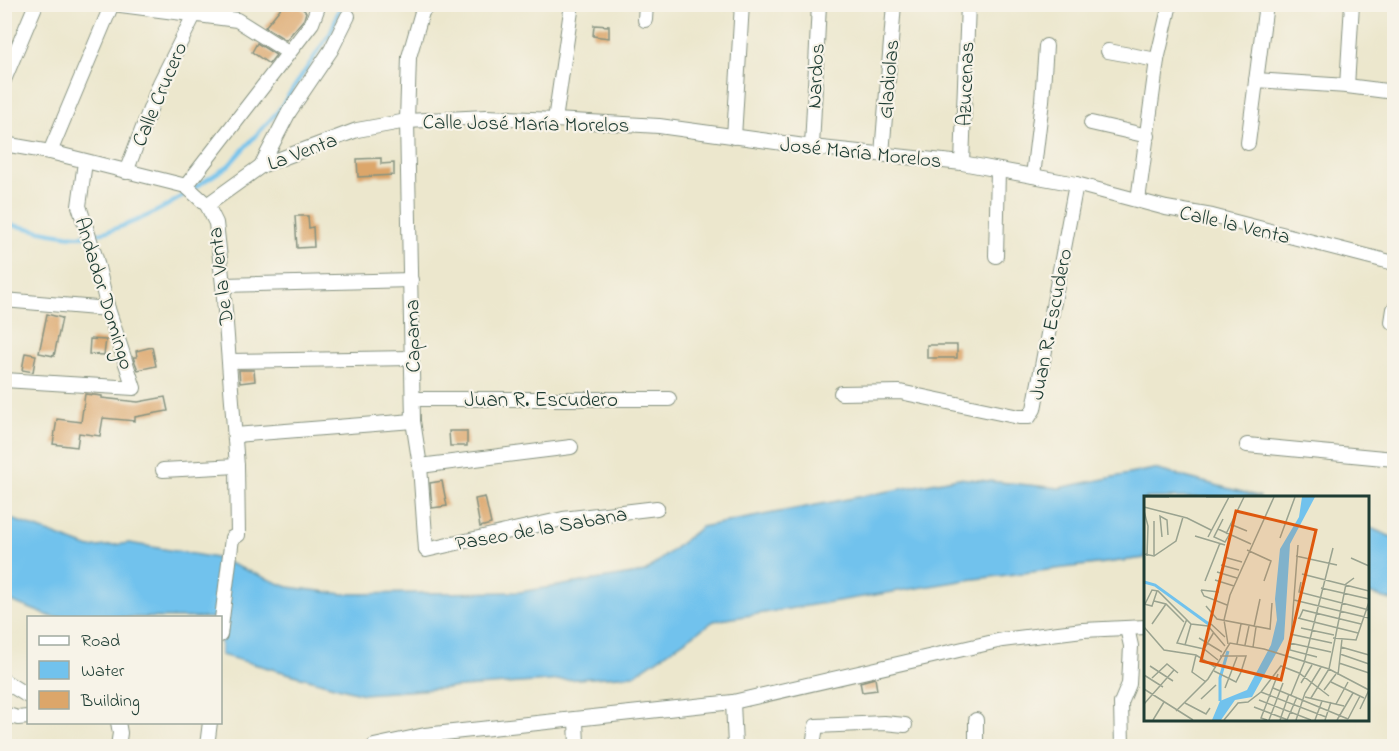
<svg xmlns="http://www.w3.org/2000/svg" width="1399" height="751" viewBox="0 0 1399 751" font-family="'Indie Flower',sans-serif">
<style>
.water{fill:#71c2ed;stroke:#488090;stroke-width:1.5}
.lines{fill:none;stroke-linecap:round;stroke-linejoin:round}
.stream{stroke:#71c2ed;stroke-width:4}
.building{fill:#dca66a}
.street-casing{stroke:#869280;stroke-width:16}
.street{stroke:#fff;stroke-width:14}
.labels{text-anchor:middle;stroke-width:4.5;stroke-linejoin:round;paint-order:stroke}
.street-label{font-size:21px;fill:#1f3d34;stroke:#f7f3e8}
.inset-river{fill:none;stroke:#71c2ed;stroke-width:3}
.inset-road{fill:none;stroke:#9aa390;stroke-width:1.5}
.view{fill:#de580e;fill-opacity:0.15;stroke:#de580e;stroke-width:3}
.inset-edge{fill:none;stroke:#1f3d34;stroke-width:3}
</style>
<rect width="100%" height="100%" fill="#f7f3e8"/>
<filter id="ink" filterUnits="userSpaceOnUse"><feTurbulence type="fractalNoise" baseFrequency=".0167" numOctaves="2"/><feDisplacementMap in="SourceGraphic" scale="12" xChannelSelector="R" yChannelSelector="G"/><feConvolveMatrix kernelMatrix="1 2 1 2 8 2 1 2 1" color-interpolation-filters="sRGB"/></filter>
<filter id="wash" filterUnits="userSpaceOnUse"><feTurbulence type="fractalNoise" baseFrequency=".008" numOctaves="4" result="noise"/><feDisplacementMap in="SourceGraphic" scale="24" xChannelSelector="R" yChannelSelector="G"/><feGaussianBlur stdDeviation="1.35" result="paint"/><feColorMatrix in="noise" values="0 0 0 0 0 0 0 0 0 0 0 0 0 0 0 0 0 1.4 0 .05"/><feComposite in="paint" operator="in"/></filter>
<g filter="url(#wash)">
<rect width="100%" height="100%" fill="#ece7cd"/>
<g class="water">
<polygon points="1154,469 1261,497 1146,498 1145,558 967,580 714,621 634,675 363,694 221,655 220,618 52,617 5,599 4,516 90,548 129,543 216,558 288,587 343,594 520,592 645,572 701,527 958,478 1059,488"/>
<polygon points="1368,527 1394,538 1394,601 1368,593"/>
</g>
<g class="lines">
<g class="stream">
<polyline points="194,188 228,166 278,111 331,32 341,4"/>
<path d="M4,224C28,227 53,235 77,236C109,236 163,211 188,192"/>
</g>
</g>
<g id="blocks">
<g class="building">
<polygon points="284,4 297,4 306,12 304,19 286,40 265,27"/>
<polygon points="594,25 609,26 609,38 593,36"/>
<polygon points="257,43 276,55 269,64 252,52"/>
<polygon points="381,158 381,164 394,163 394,175 358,177 357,159"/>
<polygon points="295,216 308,216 309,228 313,227 314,247 297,248"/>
<polygon points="47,314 62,318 54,356 39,353"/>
<polygon points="90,339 106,340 104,355 89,354"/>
<rect x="927" y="345" width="30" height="13"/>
<polygon points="152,347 156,366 138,370 133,357 137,357 136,351"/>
<polygon points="25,353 36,355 33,372 22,370"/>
<polygon points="239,370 254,370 255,381 240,383"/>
<polygon points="85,394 102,396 102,398 138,402 165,397 168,411 135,417 135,421 103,418 100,436 79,433 77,447 53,444 57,419 81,422"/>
<polygon points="449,431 467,431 467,446 450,446"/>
<polygon points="442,481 447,506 432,508 430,483"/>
<polygon points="485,497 491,524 480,527 475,499"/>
<polygon points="875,678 877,690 862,692 860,682"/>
</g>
</g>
</g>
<g filter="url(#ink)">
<use href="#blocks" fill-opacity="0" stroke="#869280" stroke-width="1.5"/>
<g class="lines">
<g class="street-casing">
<g id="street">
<polyline points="113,4 237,20 288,52"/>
<polyline points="429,4 422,12 409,57 407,121 413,421 420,466 426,550 563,519 657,508"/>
<polyline points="1392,4 1394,6"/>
<polyline points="645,20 646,4"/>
<polyline points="1108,51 1157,60"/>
<polyline points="4,80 36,4"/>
<polyline points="1256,80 1347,86 1394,92"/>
<polyline points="1347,86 1352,4"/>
<polyline points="555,120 572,4"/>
<polyline points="1091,123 1148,136"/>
<polyline points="734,137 742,4"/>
<polyline points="1248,143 1266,4"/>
<polyline points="4,144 50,152 186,186 207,205 216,223 223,285 237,466 238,535 232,538 220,635"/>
<polyline points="812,147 819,4"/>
<polyline points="50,152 112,4"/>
<polyline points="882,154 894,4"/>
<polyline points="962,163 968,4"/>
<polyline points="261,166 289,112 331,50 348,16"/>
<polyline points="126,172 160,83 194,15 196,4"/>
<polyline points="1033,176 1042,101 1046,46"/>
<polyline points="186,186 312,23 319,4"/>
<polyline points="1138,200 1157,60 1170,4"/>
<polyline points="207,205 261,166 357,130 407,121 486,117 555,120 659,126 812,147 962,163 1076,184 1166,208 1212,216 1394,263"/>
<polyline points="996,256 998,170"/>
<polyline points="223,285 411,280"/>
<polyline points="4,300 108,309"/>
<polyline points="1392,322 1394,309"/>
<polyline points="229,361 412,358"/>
<polyline points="4,380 134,388 108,309 96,259 79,206 85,162"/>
<polyline points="841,393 900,392 1019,417 1029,417 1034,409 1076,184"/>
<polyline points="413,399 669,399"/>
<polyline points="235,435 413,421"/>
<polyline points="1247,445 1394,459"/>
<polyline points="420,466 571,447"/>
<polyline points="163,470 237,466"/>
<polyline points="4,681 28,696"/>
<polyline points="733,702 735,746"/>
<polyline points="4,714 18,718 28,717"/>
<polyline points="576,720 577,746"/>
<polyline points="118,746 120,733 118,722"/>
<polyline points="207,746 210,722"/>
<polyline points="374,746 425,735 733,702 1002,640 1083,630 1146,627"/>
<polyline points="813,746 816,726 884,723 905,725"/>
<polyline points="976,746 976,720"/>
<polyline points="1122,746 1121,703 1129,684 1131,646 1127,628"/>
</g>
</g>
<use href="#street" class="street"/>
</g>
</g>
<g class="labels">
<g class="street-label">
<text transform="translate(815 76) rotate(-87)" y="7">Nardos</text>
<text transform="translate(888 79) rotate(-85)" y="7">Gladiolas</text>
<text transform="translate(965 84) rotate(-88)" y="7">Azucenas</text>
<text transform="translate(159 94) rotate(-67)" y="7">Calle Crucero</text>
<text transform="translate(526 123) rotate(1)" y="7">Calle José María Morelos</text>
<text transform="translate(302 151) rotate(-21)" y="7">La Venta</text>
<text transform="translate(861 152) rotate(6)" y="7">José María Morelos</text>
<text transform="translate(1235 224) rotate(13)" y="7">Calle la Venta</text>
<text transform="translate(220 276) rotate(-97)" y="7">De la Venta</text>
<text transform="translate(105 293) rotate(73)" y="7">Andador Domingo</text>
<text transform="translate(1050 324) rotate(-79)" y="7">Juan R. Escudero</text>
<text transform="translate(412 336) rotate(-91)" y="7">Capama</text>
<text x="541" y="406">Juan R. Escudero</text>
<text transform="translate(541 528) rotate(-10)" y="7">Paseo de la Sabana</text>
</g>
</g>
<g transform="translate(1144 496)">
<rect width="225" height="225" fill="#ece7cd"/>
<path d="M158,1H171L146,48L140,143L108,201L91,204L77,224H68L76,205L103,194L127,149L133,124L131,103L136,53L155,21Z" fill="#71c2ed"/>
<path class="inset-river" d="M0,86L11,89L66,129M76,205V182L84,155"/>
<path class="inset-road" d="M0,1H25M62,1H90M0,11L43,22L67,34M0,15L4,30L3,60M79,23L70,41L81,46L85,39M86,28L103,35M74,33L107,48M82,38L100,1M51,40L81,49M18,41L16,20L23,24L24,39M64,41L85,1M136,42L151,1M154,49L146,154L173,161M103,54L127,65L120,85M0,58L10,60L32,45L39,21M10,59V25M152,60L193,69M80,61L98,66M207,62L225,70M77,69L95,74M73,76L93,82M158,78L225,95M71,84L90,90M61,85L76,47M157,86L155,96L225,114M177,92L225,103M57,94L60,100L83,109M57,94L75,96M150,104L225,122M10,105L22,108L40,126M0,108L8,110L13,95M1,108L8,94L14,95L47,128L64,130L81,150M62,110L73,123L126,133L128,107M154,122L214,137M43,123L33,147L60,153L74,164M155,123L159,114L217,128M8,128L22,108M67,128L81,141M0,131L20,154L52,159L71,171M110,131L116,103M157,132L190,139M146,138L188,147M55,142L78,156M189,142L212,144L225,106M146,147L187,156M84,148L80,124L86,99L130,1M93,148L97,128M41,149L47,128M101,149L105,130M109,151L112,131M197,151L225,159M60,153L70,136M196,158L225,168M52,159L48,176L62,186M195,167L225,177M6,170L29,185M70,175L92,186L97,176L102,160H76M0,179L19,191M194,179L198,143M8,182L23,168L34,177M187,186L220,202M157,187L168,169M81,192L93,161M129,192L204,223M0,193L49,224M180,194L192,178M117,196L182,221M147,199L160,167L189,52M161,201L200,210M167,202L185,173L202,88L210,82M57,203L72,189M115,204L167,224M41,207L62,218L66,212M0,208L30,174M192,208L204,186M110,211L144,224M216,213L225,194M32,215L64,183L86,147L120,153L185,173L225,194M204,223L216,200M9,224L20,206M80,224L94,207L104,206L117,196L137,170L155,177L185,200M123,224L117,222L134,178M125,224L139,187M136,224L145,198M143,224L153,201M152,224L161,197L177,171M171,224L178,205M181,224L187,206M193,224L209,197"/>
<path class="view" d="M92,15L172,34L137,184L57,165Z"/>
<rect width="225" height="225" class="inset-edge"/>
</g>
<rect width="1399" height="751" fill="none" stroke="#f7f3e8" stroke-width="24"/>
<rect x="27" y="616" width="195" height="108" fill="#f7f3e8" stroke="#a1aaa0" stroke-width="1.5"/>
<rect x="39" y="636" width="30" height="9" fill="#ffffff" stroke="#a1aaa0" stroke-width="1.5"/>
<text x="81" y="646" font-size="18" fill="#1f3d34">Road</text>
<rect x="39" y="661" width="30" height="18" fill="#71c2ed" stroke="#a1aaa0" stroke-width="1.5"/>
<text x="81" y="676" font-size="18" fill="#1f3d34">Water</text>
<rect x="39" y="691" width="30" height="18" fill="#dca66a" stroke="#a1aaa0" stroke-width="1.5"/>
<text x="81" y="706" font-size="18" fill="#1f3d34">Building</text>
</svg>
